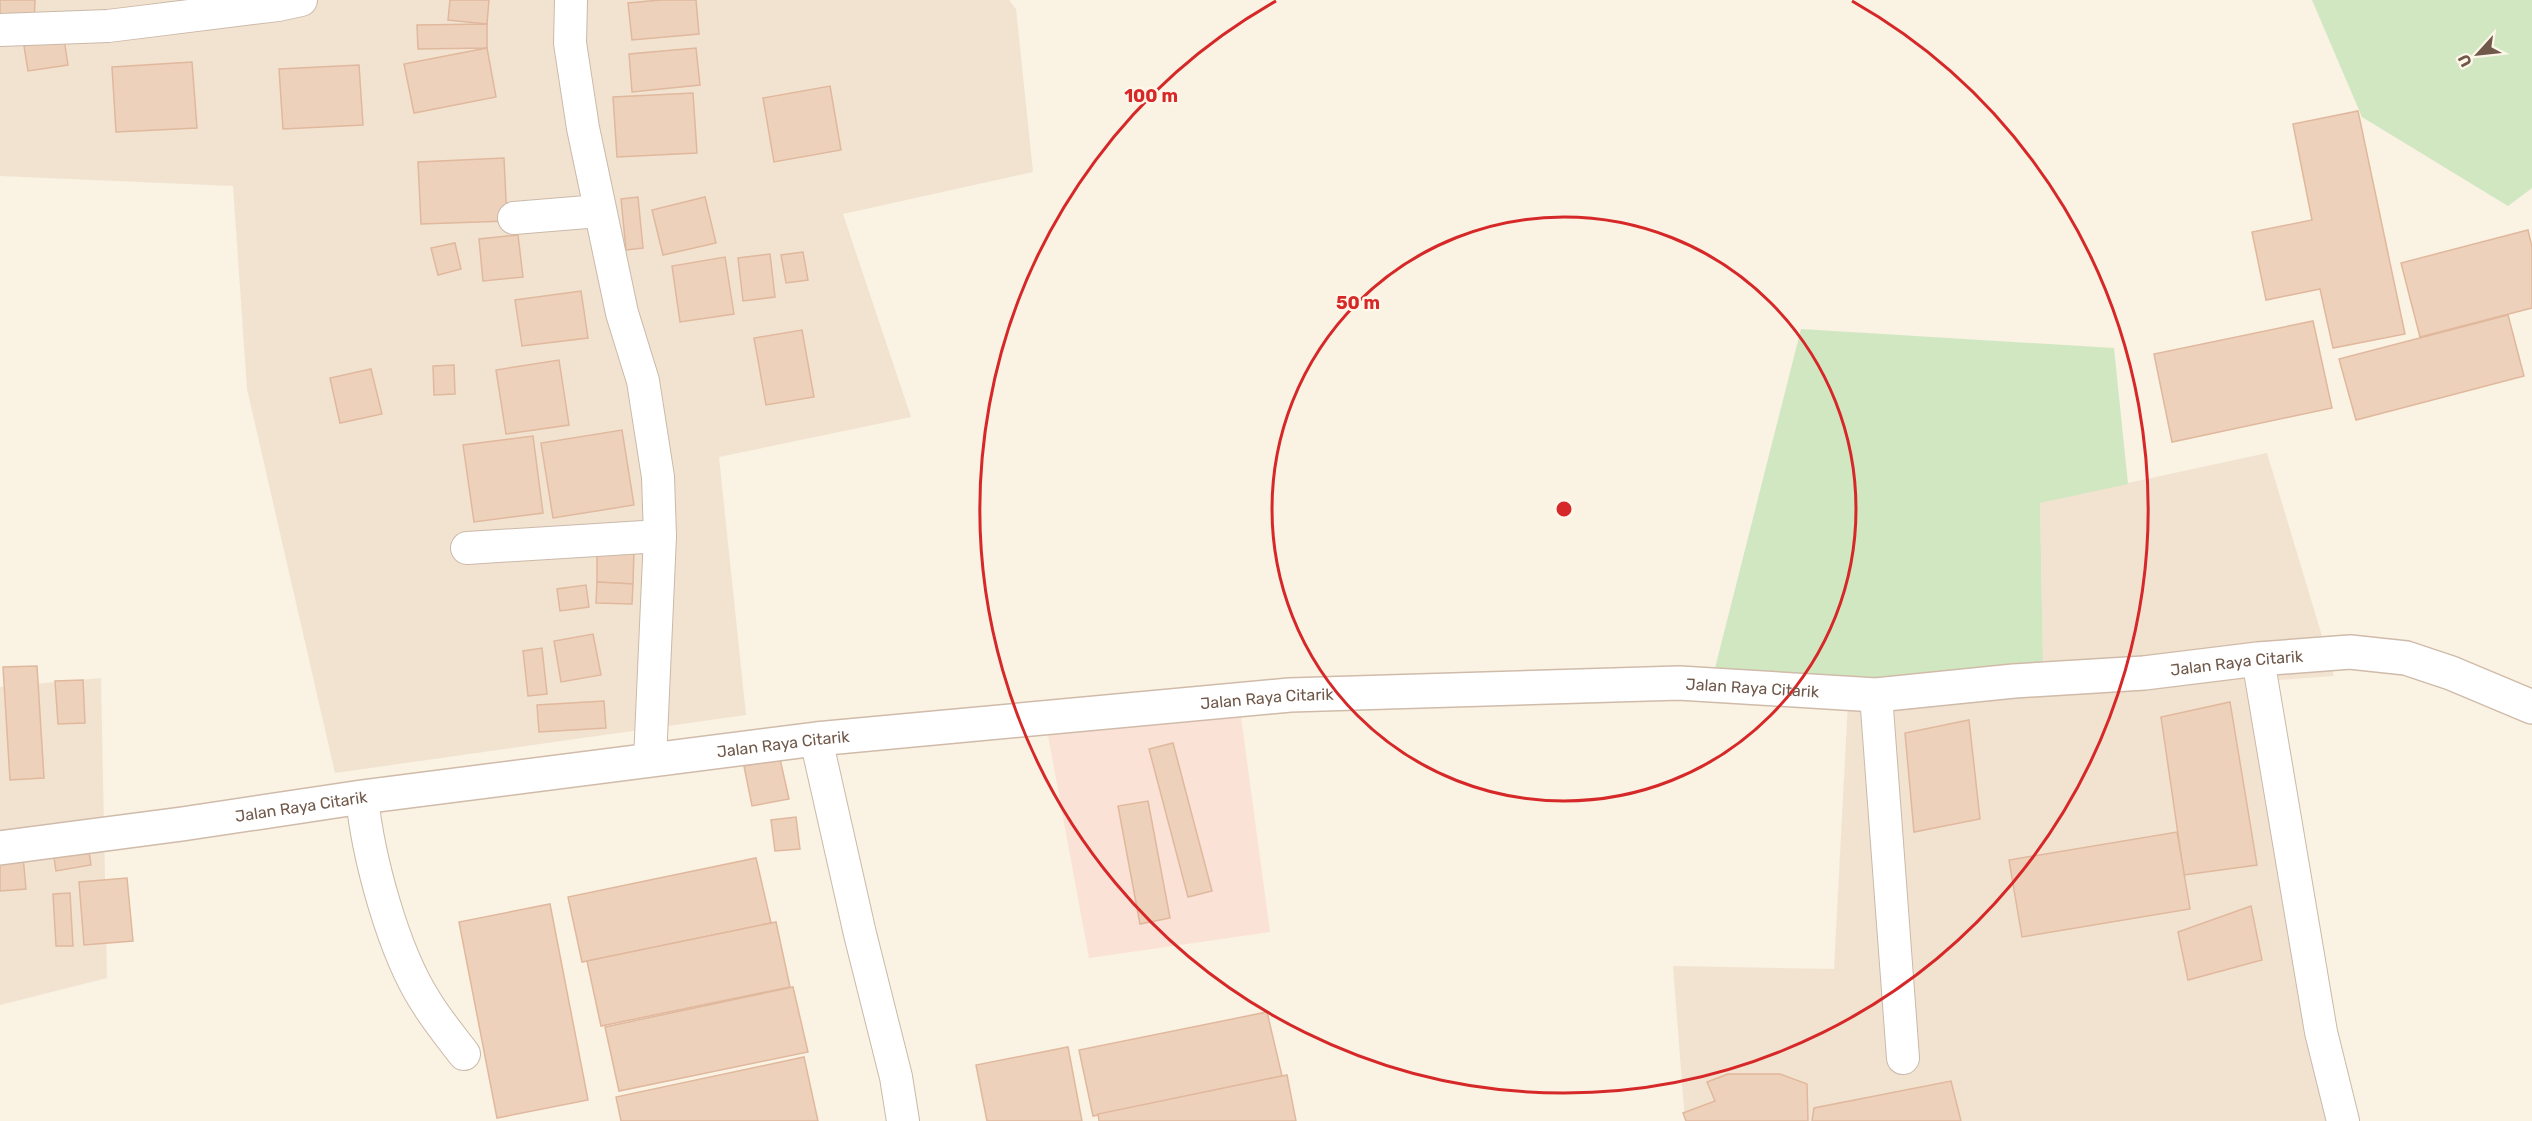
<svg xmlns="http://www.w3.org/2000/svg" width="2532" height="1121" viewBox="0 0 2532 1121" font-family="Rubik,sans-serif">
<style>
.residential{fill:#f2e3d1}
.commercial{fill:#fae2d6}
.green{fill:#d0e7c2}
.building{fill:#eed1bb;stroke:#e0b89d;stroke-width:1.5}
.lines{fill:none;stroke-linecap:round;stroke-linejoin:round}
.street-casing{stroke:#cab9a9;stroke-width:34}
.secondary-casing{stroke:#d0bbaa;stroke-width:36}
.street{stroke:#fff;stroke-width:32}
.secondary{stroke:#fff;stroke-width:33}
.ring{fill:none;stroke:#d62828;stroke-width:3}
.labels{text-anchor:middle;stroke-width:5;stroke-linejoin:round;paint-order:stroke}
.street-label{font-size:16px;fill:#70594a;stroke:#fef6e8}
.centre{fill:#d62828;stroke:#fef6e8;stroke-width:3}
.ring-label{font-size:18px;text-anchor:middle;font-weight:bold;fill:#d62828;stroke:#fef6e8;stroke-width:5;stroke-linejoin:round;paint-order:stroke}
</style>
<rect width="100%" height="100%" fill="#faf2e2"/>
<g class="residential">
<polygon points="0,0 1009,0 1016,9 1033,172 843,214 911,417 719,457 746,715 335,773 247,389 233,186 0,176"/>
<polygon points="2267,453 2334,676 2263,681 2352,1121 1685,1121 1673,966 1834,969 1848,702 2043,660 2040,502"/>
<polygon points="101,678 107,978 0,1005 0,687"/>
</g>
<polygon class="commercial" points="1241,717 1270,932 1089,958 1047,730"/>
<g class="green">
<polygon points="2312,0 2532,0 2532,188 2508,206 2362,117"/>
<polygon points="1801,329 2114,348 2128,484 2040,503 2043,661 1848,702 1715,668"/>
</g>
<g class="building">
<polygon points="0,0 35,0 34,25 0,24"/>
<polygon points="450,0 489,0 487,24 448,20"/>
<polygon points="660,0 696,0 699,34 632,40 628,3"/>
<polygon points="487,24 487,48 418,49 417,25"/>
<polygon points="64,39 68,65 28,71 24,46"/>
<polygon points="487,48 496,97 414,113 404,64"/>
<polygon points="696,48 700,85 632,92 629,54"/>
<polygon points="192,62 197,128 116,132 112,67"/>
<polygon points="359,65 363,125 283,129 279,69"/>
<polygon points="830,86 841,150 774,162 763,98"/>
<polygon points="693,93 697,153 617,157 613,97"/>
<polygon points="2358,111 2405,334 2333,348 2320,289 2266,300 2252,232 2312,220 2293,124"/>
<polygon points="504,158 507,221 421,224 418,162"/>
<polygon points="638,197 643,248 626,250 621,199"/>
<polygon points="705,197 716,243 663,255 652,210"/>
<polygon points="2528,230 2532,247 2532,308 2420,337 2401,263"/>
<polygon points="518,235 523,277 483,281 479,239"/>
<polygon points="455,243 461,269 438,275 431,248"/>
<polygon points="803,252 808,280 786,283 781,255"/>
<polygon points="770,254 775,297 743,301 738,258"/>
<polygon points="725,257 734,314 680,322 672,266"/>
<polygon points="581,291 588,338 522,346 515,300"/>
<polygon points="2508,315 2524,376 2356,420 2339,359"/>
<polygon points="2313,321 2332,408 2172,442 2154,354"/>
<polygon points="802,330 814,397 766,405 754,338"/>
<polygon points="559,360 569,425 506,434 496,370"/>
<polygon points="454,365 455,394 434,395 433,366"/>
<polygon points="371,369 382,414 340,423 330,378"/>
<polygon points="622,430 634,505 553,518 541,443"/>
<polygon points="533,436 543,513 474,522 463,445"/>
<polygon points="597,549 634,550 633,584 597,582"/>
<polygon points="597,582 633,584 632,604 596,603"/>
<polygon points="586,585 589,607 560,611 557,589"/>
<polygon points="593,634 601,675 561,682 554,641"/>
<polygon points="542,648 547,694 528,696 523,651"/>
<polygon points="37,666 44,778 10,780 3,667"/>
<polygon points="83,680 85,723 58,724 55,681"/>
<polygon points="604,701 606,728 539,732 537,705"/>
<polygon points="2230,702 2257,865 2184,875 2161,717"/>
<polygon points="1969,720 1980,819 1914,832 1905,733"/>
<polygon points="1173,743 1212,891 1188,897 1149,749"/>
<polygon points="780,759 789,799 752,806 744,766"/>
<polygon points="1148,801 1170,918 1140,924 1118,806"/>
<polygon points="796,817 800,849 775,851 771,820"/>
<polygon points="2177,832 2190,909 2022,937 2009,860"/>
<polygon points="87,838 91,865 56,871 52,844"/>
<polygon points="23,856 26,889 0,891 0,858"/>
<polygon points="756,858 771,923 582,962 568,897"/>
<polygon points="127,878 133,941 84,945 79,882"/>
<polygon points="70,893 73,946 56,946 53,894"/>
<polygon points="550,904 588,1100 497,1118 459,922"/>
<polygon points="2251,906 2262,960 2188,980 2178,932"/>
<polygon points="776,922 790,987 601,1026 587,961"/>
<polygon points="793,987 808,1052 619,1091 605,1027"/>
<polygon points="1267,1012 1282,1076 1093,1116 1079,1050"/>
<polygon points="1068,1047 1082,1121 987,1121 976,1065"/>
<polygon points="804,1057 818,1121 621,1121 616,1097"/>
<polygon points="1728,1074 1780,1074 1807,1084 1808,1121 1686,1121 1683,1113 1715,1101 1707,1082"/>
<polygon points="1287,1075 1296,1121 1099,1121 1098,1114"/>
<polygon points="1951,1081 1961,1121 1812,1121 1814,1108"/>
</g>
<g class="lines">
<g class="street-casing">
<g id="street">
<polyline points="571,0 570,43 583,128 622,313 643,381 658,477 660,536 650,760"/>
<polyline points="0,30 108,26 278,5 301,0"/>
<polyline points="514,218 599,211"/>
<polyline points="467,548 660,536"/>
<polyline points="2258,659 2321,1032 2343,1121"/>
<polyline points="1876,695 1903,1058"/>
<polyline points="816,739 860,934 896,1077 903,1121"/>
<path d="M362,797C368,857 393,951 426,1002C437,1020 451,1037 464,1054"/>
</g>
</g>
<g class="secondary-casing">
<g id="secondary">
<path id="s1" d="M0,848L182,824L362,797L816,739L1290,695L1679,683L1876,695L2014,681L2144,673L2258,659L2350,652L2406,658L2451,673L2532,707"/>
</g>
</g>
<use href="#street" class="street"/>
<use href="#secondary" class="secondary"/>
</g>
<g class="ring">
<circle cx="1564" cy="509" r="292"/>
<path d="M1852 1A584 584 0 1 1 1276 1"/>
</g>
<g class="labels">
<g class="street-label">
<text dy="6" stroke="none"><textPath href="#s1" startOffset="2248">Jalan Raya Citarik</textPath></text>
<text dy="6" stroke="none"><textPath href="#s1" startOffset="1762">Jalan Raya Citarik</textPath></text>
<text dy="6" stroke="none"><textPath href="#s1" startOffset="1276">Jalan Raya Citarik</textPath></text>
<text dy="6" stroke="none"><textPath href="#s1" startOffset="790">Jalan Raya Citarik</textPath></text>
<text dy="6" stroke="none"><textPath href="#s1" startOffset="304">Jalan Raya Citarik</textPath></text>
</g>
</g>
<circle cx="1564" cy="509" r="9" class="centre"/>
<g class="ring-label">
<text x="1151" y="102">100 m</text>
<text x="1358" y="309">50 m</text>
</g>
<g transform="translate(2478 54) rotate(243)" stroke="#fef6e8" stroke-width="4.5" paint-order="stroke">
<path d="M0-4.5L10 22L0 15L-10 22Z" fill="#70594a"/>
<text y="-9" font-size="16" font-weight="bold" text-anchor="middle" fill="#70594a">U</text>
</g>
</svg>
